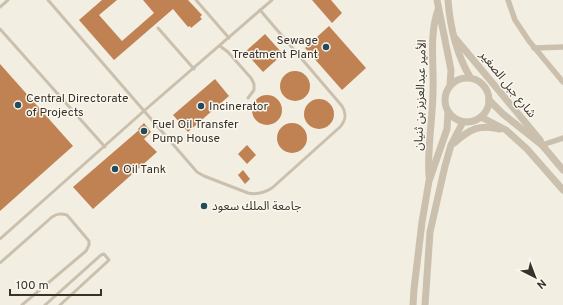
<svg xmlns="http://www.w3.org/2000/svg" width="563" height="305" viewBox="0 0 563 305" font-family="Overpass,'Noto Sans Arabic',sans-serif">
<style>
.building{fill:#c08252}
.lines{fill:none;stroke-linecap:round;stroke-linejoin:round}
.service{stroke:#cac0ad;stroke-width:3}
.minor{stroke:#cac0ad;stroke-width:5.5}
.tertiary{stroke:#cac0ad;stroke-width:7}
.poi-dot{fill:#234b59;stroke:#faf7ee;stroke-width:1.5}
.labels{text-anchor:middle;stroke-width:3;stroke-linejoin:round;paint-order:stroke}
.poi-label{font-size:12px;fill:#39322b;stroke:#faf7ee;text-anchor:start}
.street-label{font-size:12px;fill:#39322b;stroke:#faf7ee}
</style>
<rect width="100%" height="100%" fill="#f2eee1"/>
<g class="building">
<polygon points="102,0 117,0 99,15 122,41 154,13 143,0 188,0 202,15 200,17 202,19 191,28 190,26 188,27 173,9 114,60 79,20"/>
<polygon points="312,0 331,0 342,13 332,23"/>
<polygon points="329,26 366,68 342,90 305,48"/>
<polygon points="265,34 283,54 263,72 245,52"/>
<polygon points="0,64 73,146 0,211"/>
<circle cx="295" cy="86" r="15"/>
<polygon points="215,79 229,96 188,132 173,115"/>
<circle cx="267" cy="110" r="15"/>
<circle cx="319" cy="114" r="15"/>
<polygon points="144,123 151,132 144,139 157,152 93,209 73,187 139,130 138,129"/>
<circle cx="292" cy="138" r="15"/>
<polygon points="247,145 256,155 247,164 238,154"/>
<polygon points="243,170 250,179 245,184 238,175"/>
</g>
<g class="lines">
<g class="service">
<path d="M48,0L197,172L204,176L248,193C257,195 264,193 272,188L340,127C346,120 347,114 342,106L260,10"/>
<polyline points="196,0 229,38"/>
<polyline points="0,7 8,0"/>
<polyline points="158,28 194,69"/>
<polyline points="0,29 105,147"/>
<polyline points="220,46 228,52 251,78 254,84 254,90 248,98"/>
<polyline points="0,239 145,110 272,0"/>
<path d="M0,263L52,217C57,214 60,213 67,215L89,241V245L86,251L22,305"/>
<polyline points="45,305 101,255 104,254 109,260 107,262 60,305"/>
</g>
<g class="minor">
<polyline points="508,0 515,20 529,41 563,82"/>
<polyline points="534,48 563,47"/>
<polyline points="542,145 563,138"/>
</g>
<g class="tertiary">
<polyline points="437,0 451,70 450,85"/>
<path d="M448,0C450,26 457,55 470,77"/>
<polyline points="455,38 540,140 542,145"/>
<circle cx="467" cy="100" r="22"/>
<polyline points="489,100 503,114 542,145 563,170"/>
<polyline points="481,117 506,130 527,149 563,190"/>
<path d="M454,143C470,129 479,124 500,129"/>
<path d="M429,176C427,147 433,118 433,90C434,63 429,35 438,10"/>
<polyline points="413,305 414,289 422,222 429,181 447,129 448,112"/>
<polyline points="425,305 430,232 445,166 451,145 463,122"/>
</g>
</g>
<g class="poi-dot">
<circle cx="326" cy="47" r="4"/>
<circle cx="18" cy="105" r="4"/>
<circle cx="201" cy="106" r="4"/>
<circle cx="144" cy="131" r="4"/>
<circle cx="115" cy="169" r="4"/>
<circle cx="204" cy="206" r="4"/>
</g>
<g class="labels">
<g class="poi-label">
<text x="318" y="44" text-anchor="end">Sewage<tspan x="318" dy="14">Treatment Plant</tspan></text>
<text x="26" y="102">Central Directorate<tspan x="26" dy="14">of Projects</tspan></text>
<text x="209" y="110">Incinerator</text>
<text x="152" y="128">Fuel Oil Transfer<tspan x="152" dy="14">Pump House</tspan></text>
<text x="123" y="173">Oil Tank</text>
<text x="212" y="210">جامعة الملك سعود</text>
</g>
<g class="street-label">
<text transform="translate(508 84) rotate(51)" y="4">شارع جبل الصغير</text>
<text transform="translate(420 95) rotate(-88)" y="4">الأمير عبدالعزيز بن ثنيان</text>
</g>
</g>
<g transform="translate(535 277) rotate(138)" stroke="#faf7ee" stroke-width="3" paint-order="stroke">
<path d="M0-3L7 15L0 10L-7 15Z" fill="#39322b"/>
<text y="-6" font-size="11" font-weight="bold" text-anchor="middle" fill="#39322b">N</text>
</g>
<path d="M10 289v6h91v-6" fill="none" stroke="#39322b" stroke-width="2"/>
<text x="16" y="289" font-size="12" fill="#39322b" stroke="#faf7ee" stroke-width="3" paint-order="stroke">100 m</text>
</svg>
